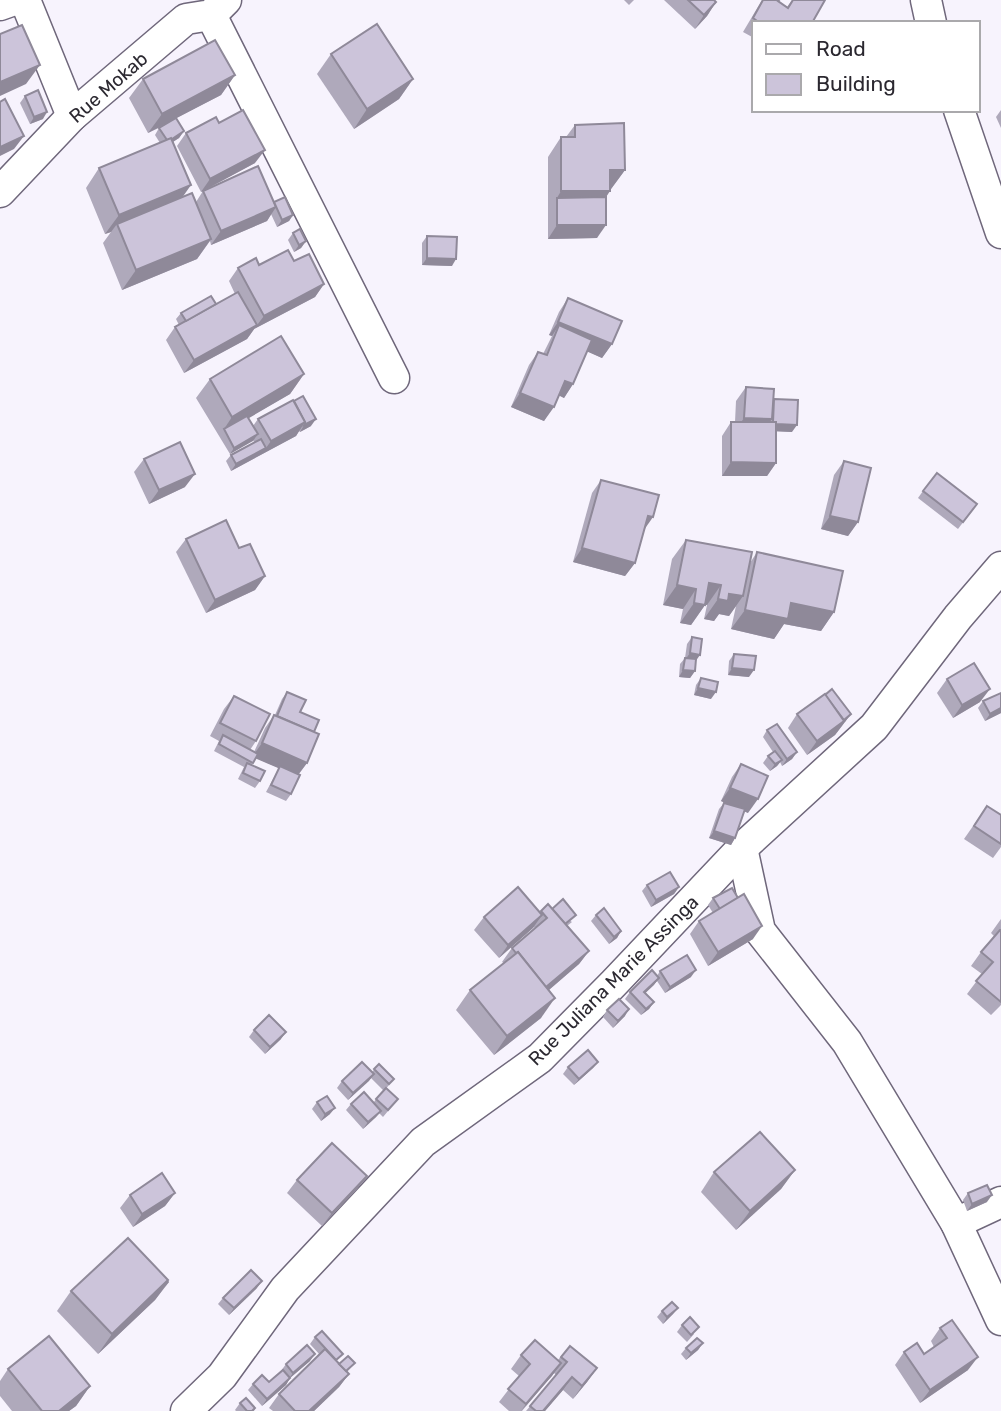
<svg xmlns="http://www.w3.org/2000/svg" width="1001" height="1411" viewBox="0 0 1001 1411" font-family="Rubik,sans-serif">
<style>
.lines{fill:none;stroke-linecap:round;stroke-linejoin:round}
.minor-casing{stroke:#6f677b;stroke-width:33}
.minor{stroke:#fff;stroke-width:30}
.wall{fill:#afa9bb}
.shaded-wall{fill:#8f8999}
.building{fill:#ccc4da;stroke:#8f8999;stroke-width:2}
.labels{text-anchor:middle;stroke-width:5;stroke-linejoin:round;paint-order:stroke}
.street-label{font-size:19px;fill:#2b2830;stroke:#fff}
</style>
<rect width="100%" height="100%" fill="#f7f3fd"/>
<g class="lines">
<g class="minor-casing">
<g id="minor">
<polyline points="25,0 72,116"/>
<polyline points="926,0 931,23"/>
<polyline points="0,5 14,0"/>
<polyline points="211,15 394,378"/>
<polyline points="959,110 1001,233"/>
<polyline points="0,192 72,116 186,19 211,15 226,0"/>
<polyline points="742,848 760,931 847,1042 956,1223 1001,1320"/>
<polyline points="956,1223 1001,1202"/>
<polyline points="186,1411 222,1376 285,1289 423,1142 540,1058 614,983 742,848 874,727 958,617 1001,567"/>
</g>
</g>
<use href="#minor" class="minor"/>
</g>
<g class="wall">
<polygon points="624,0 634,0 629,5"/>
<polygon points="664,0 714,0 716,2 707,16 695,29"/>
<polygon points="762,0 779,0 778,1 787,7 792,0 825,0 812,23 754,23 754,38 743,32"/>
<polygon points="331,54 413,79 399,99 354,129 317,74"/>
<polygon points="235,75 221,95 176,118 184,131 179,138 173,142 183,196 196,202 203,191 201,192 177,146 186,133 219,123 255,163 203,191 274,202 293,215 289,221 277,227 271,214 267,221 211,245 210,241 197,259 122,290 103,243 111,232 105,234 86,188 99,168 160,143 155,135 159,128 167,124 148,133 129,98 143,79"/>
<polygon points="25,96 43,119 30,124 20,103"/>
<polygon points="1001,110 1001,128 996,117"/>
<polygon points="575,125 625,170 611,189 610,189 606,197 597,238 548,239 548,157 561,137 566,137"/>
<polygon points="293,233 306,241 301,248 294,252 288,240"/>
<polygon points="427,236 452,266 422,265 422,243"/>
<polygon points="294,261 324,284 315,297 254,329 247,339 184,373 166,340 175,327 179,325 176,319 181,313 216,304 235,294 229,281 238,268"/>
<polygon points="568,298 612,344 602,358 587,351 573,384 564,398 559,395 544,421 511,407 529,365 538,352 543,354 552,336 549,335 559,312"/>
<polygon points="304,374 290,394 248,418 253,426 258,419 311,426 300,432 299,431 296,436 231,471 226,461 231,455 254,442 253,440 230,454 196,398 210,379"/>
<polygon points="746,387 774,400 792,432 776,431 776,463 767,476 722,476 722,436 731,422 735,422 736,401"/>
<polygon points="144,459 185,487 149,504 134,472"/>
<polygon points="844,461 858,522 848,536 821,529 834,475"/>
<polygon points="601,480 644,530 635,563 625,576 573,562 592,493"/>
<polygon points="923,491 977,504 958,529 918,498"/>
<polygon points="186,539 239,548 265,576 255,590 206,613 176,552"/>
<polygon points="686,540 750,563 757,552 834,612 821,631 784,624 774,639 731,629 736,606 729,616 719,614 714,621 704,619 707,605 705,605 691,625 680,623 683,609 663,605 672,559"/>
<polygon points="692,637 696,660 695,671 690,678 679,677 680,664 685,658 687,644"/>
<polygon points="734,654 749,677 728,675 729,661"/>
<polygon points="701,678 711,699 694,695 696,685"/>
<polygon points="947,679 980,702 953,718 937,693"/>
<polygon points="287,692 314,732 307,763 299,774 291,794 286,801 266,792 279,768 256,758 252,765 260,781 255,788 238,779 244,767 214,751 219,741 210,736 224,709 234,696 256,741 250,750 254,752 265,728 274,715 275,715 282,699"/>
<polygon points="1001,693 1001,713 985,721 978,708 983,701"/>
<polygon points="797,714 851,714 835,735 807,755 788,728"/>
<polygon points="767,730 797,752 792,759 782,766 780,762 777,766 770,771 763,763 768,756 773,752 763,737"/>
<polygon points="741,764 748,813 744,811 735,838 731,845 709,838 719,809 724,803 727,804 721,801 732,777"/>
<polygon points="987,806 1001,815 1001,847 993,858 964,839"/>
<polygon points="647,885 679,887 674,894 651,907 642,891"/>
<polygon points="713,898 738,898 753,939 708,966 690,934 699,921 713,913 708,905"/>
<polygon points="552,909 572,922 567,926 589,951 579,964 549,990 541,1018 494,1055 456,1010 470,990 504,963 502,962 512,948 535,928 534,927 499,958 474,930 484,917 540,912 541,911"/>
<polygon points="596,915 621,931 617,938 609,944 591,921"/>
<polygon points="1001,919 1001,1005 991,1015 967,994 982,974 971,966 981,952 994,936 991,933"/>
<polygon points="660,971 691,977 665,993 657,981 645,993 654,1002 649,1009 641,1015 625,999 630,992 657,976"/>
<polygon points="607,1010 625,1016 613,1028 603,1017"/>
<polygon points="254,1030 281,1039 265,1054 249,1037"/>
<polygon points="598,1062 593,1068 574,1085 563,1074 568,1067"/>
<polygon points="379,1064 389,1085 384,1091 371,1078 348,1100 337,1088 342,1081 372,1072"/>
<polygon points="376,1099 398,1099 383,1117 379,1113 376,1117 363,1129 346,1110 351,1104 374,1102"/>
<polygon points="317,1102 330,1114 321,1121 312,1109"/>
<polygon points="795,1170 781,1189 736,1230 701,1192 714,1172"/>
<polygon points="367,1176 357,1189 322,1226 287,1193 297,1180"/>
<polygon points="175,1193 165,1206 133,1227 120,1208 130,1195"/>
<polygon points="968,1193 987,1202 967,1211 963,1200"/>
<polygon points="169,1282 155,1300 98,1354 57,1311 71,1291"/>
<polygon points="257,1288 229,1315 218,1304 223,1298"/>
<polygon points="678,1308 673,1314 663,1324 657,1317 662,1311"/>
<polygon points="682,1325 694,1334 687,1342 677,1332"/>
<polygon points="940,1328 968,1370 920,1403 895,1365 904,1352 924,1354 934,1347 931,1341"/>
<polygon points="315,1337 339,1364 355,1363 347,1372 349,1374 339,1387 314,1411 273,1411 269,1408 279,1394 320,1355 310,1344"/>
<polygon points="703,1343 698,1350 686,1360 681,1354 686,1348"/>
<polygon points="570,1346 597,1368 587,1382 573,1399 563,1390 545,1411 526,1411 556,1375 554,1373 522,1411 509,1411 499,1402 519,1376 511,1369 521,1355 558,1360"/>
<polygon points="310,1361 290,1378 286,1385 262,1406 248,1390 253,1384 269,1382 281,1371 286,1364"/>
<polygon points="8,1369 90,1386 76,1406 69,1411 12,1411 0,1396 0,1381"/>
<polygon points="240,1403 255,1408 254,1411 236,1411 235,1410"/>
</g>
<g class="shaded-wall">
<polygon points="716,2 707,16 695,29 704,15"/>
<polygon points="40,65 26,84 0,96 0,82"/>
<polygon points="235,75 221,95 148,133 162,114"/>
<polygon points="413,79 399,99 354,129 367,109"/>
<polygon points="47,112 43,119 30,124 34,117"/>
<polygon points="184,131 179,138 163,148 168,141"/>
<polygon points="24,136 14,149 0,156 0,147"/>
<polygon points="265,150 255,163 201,192 210,179"/>
<polygon points="610,170 625,170 611,189 597,190"/>
<polygon points="191,185 177,205 117,224 111,232 105,234 119,215"/>
<polygon points="561,191 610,191 597,211 557,198"/>
<polygon points="276,207 267,221 211,245 221,231"/>
<polygon points="293,215 289,221 277,227 282,220"/>
<polygon points="557,225 606,225 597,238 548,239"/>
<polygon points="211,239 197,259 122,290 136,270"/>
<polygon points="306,241 301,248 294,252 299,245"/>
<polygon points="427,258 456,259 452,266 422,265"/>
<polygon points="324,284 315,297 254,329 264,316"/>
<polygon points="558,322 612,344 602,358 554,337 559,325 552,336 549,335"/>
<polygon points="257,325 247,339 184,373 194,360"/>
<polygon points="304,374 290,394 225,432 224,429 232,417"/>
<polygon points="565,381 573,384 564,398 556,394"/>
<polygon points="520,393 554,407 544,421 511,407"/>
<polygon points="744,418 772,419 763,432 735,431"/>
<polygon points="316,419 311,426 300,432 304,425"/>
<polygon points="305,422 296,436 231,471 236,464 266,448 271,441"/>
<polygon points="773,424 797,425 792,432 768,431"/>
<polygon points="258,434 253,441 230,454 234,448"/>
<polygon points="731,462 776,463 767,476 722,476"/>
<polygon points="195,474 185,487 149,504 159,490"/>
<polygon points="648,516 653,517 644,530"/>
<polygon points="830,516 858,522 848,536 821,529"/>
<polygon points="582,548 635,563 625,576 573,562"/>
<polygon points="265,576 255,590 206,613 215,600"/>
<polygon points="709,583 721,585 707,605 695,602"/>
<polygon points="677,585 696,589 683,609 663,605"/>
<polygon points="729,594 743,596 729,616 719,614 714,621 704,619 718,599"/>
<polygon points="694,603 705,605 691,625 680,623"/>
<polygon points="791,603 834,612 821,631 784,624 774,639 731,629 745,610"/>
<polygon points="690,653 700,655 695,662 685,660"/>
<polygon points="732,668 754,670 749,677 728,675"/>
<polygon points="683,670 695,671 690,678 679,677"/>
<polygon points="698,688 716,692 711,699 694,695"/>
<polygon points="990,689 980,702 953,718 962,705"/>
<polygon points="1001,708 1001,713 985,721 990,714"/>
<polygon points="851,714 835,735 807,755 817,741"/>
<polygon points="262,743 307,763 297,776 252,757"/>
<polygon points="797,752 792,759 782,766 787,759"/>
<polygon points="782,760 777,766 770,771 775,764"/>
<polygon points="730,788 758,799 748,813 721,801"/>
<polygon points="714,831 735,838 731,845 709,838"/>
<polygon points="679,887 674,894 651,907 656,900"/>
<polygon points="542,915 533,928 499,958 508,945"/>
<polygon points="762,926 753,939 708,966 718,952"/>
<polygon points="621,931 617,938 609,944 614,937"/>
<polygon points="589,951 579,964 536,1001 546,988"/>
<polygon points="696,970 691,977 665,993 670,987"/>
<polygon points="659,978 654,985 639,999 644,992"/>
<polygon points="555,998 541,1018 494,1055 507,1036"/>
<polygon points="654,1002 649,1009 641,1015 646,1009"/>
<polygon points="629,1009 625,1016 613,1028 618,1021"/>
<polygon points="286,1032 281,1039 265,1054 270,1047"/>
<polygon points="598,1062 593,1068 574,1085 579,1079"/>
<polygon points="374,1074 369,1081 348,1100 353,1093"/>
<polygon points="335,1108 330,1114 321,1121 325,1114"/>
<polygon points="381,1111 376,1117 363,1129 368,1122"/>
<polygon points="795,1170 781,1189 736,1230 750,1211"/>
<polygon points="367,1176 357,1189 322,1226 332,1213"/>
<polygon points="175,1193 165,1206 133,1227 142,1214"/>
<polygon points="992,1195 987,1202 967,1211 972,1204"/>
<polygon points="168,1280 169,1282 164,1288 155,1300 98,1354 112,1334"/>
<polygon points="262,1281 257,1288 229,1315 234,1308"/>
<polygon points="678,1308 673,1314 663,1324 667,1317"/>
<polygon points="703,1343 698,1350 686,1360 691,1353"/>
<polygon points="315,1354 310,1361 290,1378 286,1385 262,1406 267,1399 288,1380 293,1373"/>
<polygon points="978,1357 968,1370 920,1403 930,1390"/>
<polygon points="561,1363 552,1376 521,1411 526,1404"/>
<polygon points="597,1368 587,1382 573,1399 582,1386"/>
<polygon points="349,1374 339,1387 314,1411 309,1411"/>
<polygon points="572,1377 563,1390 545,1411 543,1411"/>
<polygon points="90,1386 76,1406 69,1411 59,1411"/>
</g>
<g class="building">
<polygon points="688,0 714,0 716,2 704,15"/>
<polygon points="763,0 779,0 778,1 788,8 793,0 825,0 812,23 760,23 753,18"/>
<polygon points="377,24 413,79 367,109 331,54"/>
<polygon points="22,25 40,65 0,82 0,34"/>
<polygon points="215,40 235,75 162,114 143,79"/>
<polygon points="38,90 47,112 34,117 25,96"/>
<polygon points="5,99 24,136 0,147 0,102"/>
<polygon points="243,110 265,150 210,179 186,133 216,117 219,123"/>
<polygon points="176,118 184,131 172,139 167,140 159,128"/>
<polygon points="624,123 625,170 610,170 610,191 561,191 561,137 575,137 575,125"/>
<polygon points="171,138 191,185 119,215 99,168"/>
<polygon points="258,166 276,207 221,231 203,191"/>
<polygon points="192,193 211,239 136,270 117,224"/>
<polygon points="285,197 293,215 282,220 274,202"/>
<polygon points="606,197 606,225 557,225 557,198"/>
<polygon points="300,229 306,241 299,245 293,233"/>
<polygon points="427,236 457,237 456,259 427,258"/>
<polygon points="288,250 294,261 309,254 324,284 264,316 238,268 256,258 259,265"/>
<polygon points="238,292 257,325 194,360 175,327"/>
<polygon points="211,296 216,304 186,321 181,313"/>
<polygon points="568,298 622,321 612,344 558,322"/>
<polygon points="559,325 592,340 573,384 565,381 554,407 520,393 538,352 547,355"/>
<polygon points="281,336 304,374 232,417 210,379"/>
<polygon points="746,387 774,389 772,419 744,418"/>
<polygon points="303,396 316,419 304,425 305,422 294,401"/>
<polygon points="774,399 798,400 797,425 776,424 776,422 773,422"/>
<polygon points="293,400 305,422 271,441 258,419"/>
<polygon points="247,416 258,434 234,448 224,429"/>
<polygon points="731,422 776,422 776,463 731,462"/>
<polygon points="261,439 266,448 236,464 231,455"/>
<polygon points="180,442 195,474 159,490 144,459"/>
<polygon points="844,461 871,468 858,522 830,516"/>
<polygon points="937,473 977,504 963,522 923,491"/>
<polygon points="601,480 659,495 653,517 648,516 635,563 582,548"/>
<polygon points="226,520 239,548 250,544 265,576 215,600 186,539"/>
<polygon points="686,540 752,552 743,596 729,594 728,601 718,599 721,585 709,583 705,605 694,603 696,589 677,585"/>
<polygon points="757,552 843,571 834,612 791,603 788,619 745,610"/>
<polygon points="692,637 702,639 700,655 690,653"/>
<polygon points="734,654 756,656 754,670 732,668"/>
<polygon points="685,658 696,659 695,671 683,670"/>
<polygon points="974,663 990,689 962,705 947,679"/>
<polygon points="701,678 718,682 716,692 698,688"/>
<polygon points="832,689 851,714 844,720 825,695"/>
<polygon points="287,692 306,700 300,712 319,720 314,732 277,716"/>
<polygon points="1001,693 1001,708 990,714 983,701"/>
<polygon points="825,694 844,721 817,741 797,714"/>
<polygon points="234,696 270,714 256,741 220,723"/>
<polygon points="274,715 319,734 307,763 262,743"/>
<polygon points="777,724 797,752 787,759 767,730"/>
<polygon points="223,735 258,754 253,763 219,744"/>
<polygon points="775,751 782,760 775,764 768,756"/>
<polygon points="247,763 265,771 260,781 243,773"/>
<polygon points="741,764 768,776 758,799 730,788"/>
<polygon points="280,766 300,775 291,794 271,785"/>
<polygon points="724,803 745,809 735,838 714,831"/>
<polygon points="987,806 1001,815 1001,844 974,826"/>
<polygon points="670,872 679,887 656,900 647,885"/>
<polygon points="518,887 542,915 508,945 484,917"/>
<polygon points="732,888 738,898 720,909 713,898"/>
<polygon points="744,894 762,926 718,952 699,921"/>
<polygon points="563,899 576,915 565,924 552,909"/>
<polygon points="548,904 589,951 546,987 518,952 516,953 512,948 547,918 541,911"/>
<polygon points="604,908 621,931 614,937 596,915"/>
<polygon points="1000,930 1001,930 1001,1002 976,981 993,962 981,952"/>
<polygon points="518,952 555,998 507,1036 470,990"/>
<polygon points="687,955 696,970 670,987 660,971"/>
<polygon points="652,970 659,978 644,992 654,1002 646,1009 630,992"/>
<polygon points="619,999 629,1009 618,1021 607,1010"/>
<polygon points="269,1015 286,1032 270,1047 254,1030"/>
<polygon points="588,1050 598,1062 579,1079 568,1067"/>
<polygon points="362,1062 374,1074 353,1093 342,1081"/>
<polygon points="379,1064 394,1079 389,1084 374,1069"/>
<polygon points="386,1088 398,1099 388,1110 376,1099"/>
<polygon points="364,1092 381,1111 368,1122 351,1104"/>
<polygon points="327,1096 335,1108 325,1114 317,1102"/>
<polygon points="760,1132 795,1170 750,1211 714,1172"/>
<polygon points="332,1143 367,1176 332,1213 297,1180"/>
<polygon points="162,1173 175,1193 142,1214 130,1195"/>
<polygon points="987,1185 992,1195 972,1204 968,1193"/>
<polygon points="128,1238 168,1280 112,1334 71,1291"/>
<polygon points="251,1270 262,1281 234,1308 223,1298"/>
<polygon points="672,1302 678,1308 667,1317 662,1311"/>
<polygon points="690,1317 699,1327 691,1335 682,1325"/>
<polygon points="952,1320 978,1357 930,1390 904,1352 917,1343 924,1354 947,1338 940,1328"/>
<polygon points="322,1331 343,1354 336,1360 315,1337"/>
<polygon points="49,1336 90,1386 59,1411 42,1411 8,1369"/>
<polygon points="697,1338 703,1343 691,1353 686,1348"/>
<polygon points="535,1340 561,1363 526,1404 508,1389 530,1364 521,1355"/>
<polygon points="307,1345 315,1354 293,1373 286,1364"/>
<polygon points="570,1346 597,1368 582,1386 572,1377 543,1411 536,1411 530,1406 567,1362 561,1357"/>
<polygon points="325,1349 349,1374 309,1411 295,1411 279,1394"/>
<polygon points="348,1356 355,1363 346,1371 339,1364"/>
<polygon points="283,1370 290,1378 267,1399 253,1384 262,1375 269,1382"/>
<polygon points="246,1398 255,1408 252,1411 247,1411 240,1403"/>
</g>
<g class="labels">
<g class="street-label">
<text transform="translate(108 87) rotate(-41)" y="7">Rue Mokab</text>
<text transform="translate(613 980) rotate(-45)" y="7">Rue Juliana Marie Assinga</text>
</g>
</g>
<rect x="752" y="21" width="228" height="91" fill="#ffffff" stroke="#aaa9ac" stroke-width="2"/>
<rect x="766" y="44" width="35" height="10" fill="#ffffff" stroke="#aaa9ac" stroke-width="2"/>
<text x="816" y="56" font-size="21" fill="#2b2830">Road</text>
<rect x="766" y="74" width="35" height="21" fill="#ccc4da" stroke="#aaa9ac" stroke-width="2"/>
<text x="816" y="91" font-size="21" fill="#2b2830">Building</text>
</svg>
